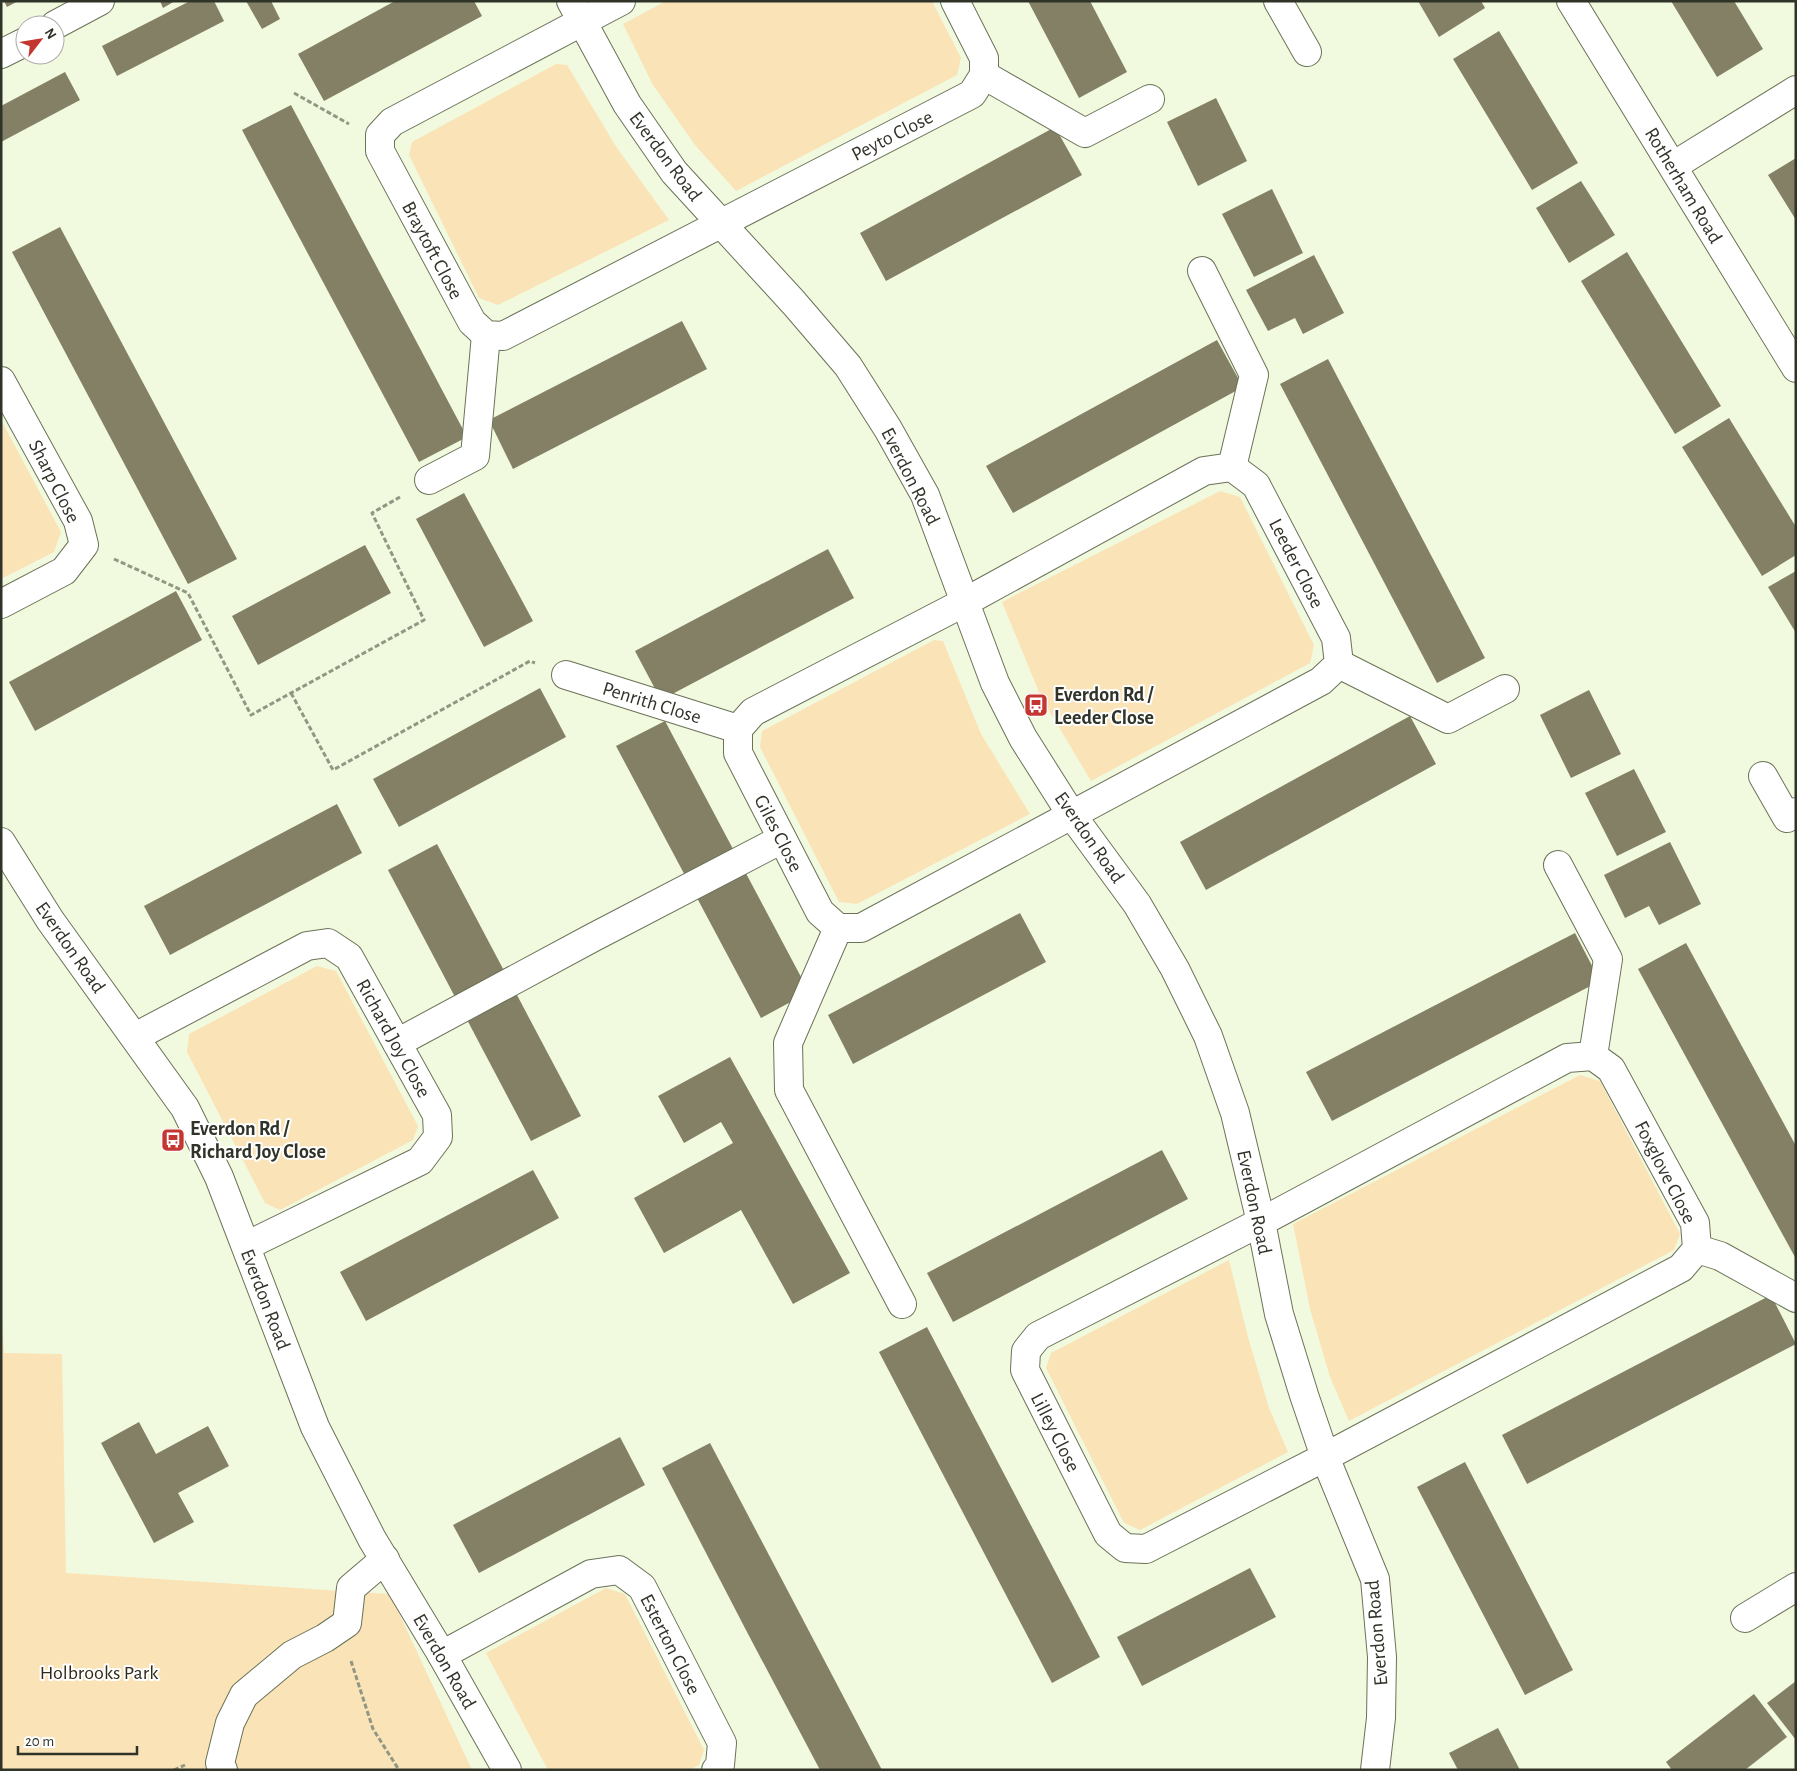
<svg xmlns="http://www.w3.org/2000/svg" width="1797" height="1771" viewBox="0 0 1797 1771" font-family="'Alegreya Sans',sans-serif">
<style>
.green{fill:#fae3b7}
.building{fill:#838065}
.lines{fill:none;stroke-linecap:round;stroke-linejoin:round}
.minor-casing{stroke:#6a7258;stroke-width:30}
.path{stroke:#919784;stroke-width:3;stroke-dasharray:5 2.5;stroke-linecap:butt}
.minor{stroke:#fff;stroke-width:28}
.labels{text-anchor:middle;stroke-width:4;stroke-linejoin:round;paint-order:stroke}
.street-label{font-size:20px;fill:#2f3328;stroke:#fff}
.poi-label{font-size:20px;font-weight:bold;fill:#2f3328;stroke:#fff;text-anchor:start}
.park-label{font-size:20px;fill:#322918;stroke:#fff}
</style>
<rect width="100%" height="100%" fill="#f1fade"/>
<g class="green">
<polygon points="666,1 932,1 961,58 957,75 736,191 695,145 653,85 623,24"/>
<polygon points="556,64 567,65 617,148 669,220 498,305 479,298 409,155 412,142"/>
<polygon points="1,420 61,532 54,552 1,579"/>
<polygon points="1220,491 1240,497 1314,645 1310,663 1091,781 1041,697 1002,602"/>
<polygon points="934,640 943,641 981,734 1030,814 857,904 839,902 760,747 762,731"/>
<polygon points="317,966 336,971 418,1126 413,1140 280,1210 265,1203 187,1052 189,1034"/>
<polygon points="1580,1075 1600,1081 1680,1234 1674,1250 1349,1421 1330,1377 1310,1309 1293,1224"/>
<polygon points="1229,1260 1248,1337 1269,1408 1288,1452 1140,1530 1124,1523 1046,1368 1051,1353"/>
<polygon points="1,1307 4,1353 62,1354 66,1573 390,1594 472,1770 1,1770"/>
<polygon points="606,1588 625,1594 704,1750 699,1765 689,1770 548,1770 486,1653"/>
</g>
<g class="building">
<polygon points="4,1 18,1 7,7"/>
<polygon points="160,1 175,1 163,8"/>
<polygon points="190,1 214,1 224,21 117,76 102,46"/>
<polygon points="246,1 271,1 280,19 262,29"/>
<polygon points="395,1 474,1 482,16 324,101 298,54"/>
<polygon points="1028,1 1090,1 1127,72 1079,98"/>
<polygon points="1418,1 1481,1 1485,8 1439,37"/>
<polygon points="1671,1 1734,1 1763,49 1717,77"/>
<polygon points="1499,31 1578,163 1532,190 1453,59"/>
<polygon points="65,72 80,100 1,142 1,106"/>
<polygon points="1216,98 1247,161 1198,186 1167,122"/>
<polygon points="291,105 467,437 419,462 242,130"/>
<polygon points="1055,127 1082,175 886,281 860,233"/>
<polygon points="1796,158 1796,220 1768,175"/>
<polygon points="1581,181 1615,235 1569,263 1536,208"/>
<polygon points="1272,189 1303,253 1254,277 1222,214"/>
<polygon points="60,227 237,559 188,584 12,252"/>
<polygon points="1627,252 1721,406 1675,434 1581,281"/>
<polygon points="1314,255 1344,313 1303,334 1295,318 1268,331 1246,290"/>
<polygon points="682,321 707,369 513,469 489,420"/>
<polygon points="1217,340 1243,387 1013,513 986,466"/>
<polygon points="1328,359 1485,658 1437,683 1280,384"/>
<polygon points="1729,418 1796,527 1796,555 1762,576 1682,447"/>
<polygon points="464,493 533,621 484,647 416,519"/>
<polygon points="365,545 391,593 258,665 232,616"/>
<polygon points="828,549 854,598 661,700 635,651"/>
<polygon points="1796,571 1796,633 1768,587"/>
<polygon points="176,591 202,640 35,731 9,682"/>
<polygon points="540,688 566,737 399,827 373,779"/>
<polygon points="1589,690 1621,754 1571,778 1540,715"/>
<polygon points="1410,716 1436,764 1206,890 1180,842"/>
<polygon points="665,721 809,992 761,1018 616,746"/>
<polygon points="1634,769 1666,832 1617,856 1585,793"/>
<polygon points="337,804 362,853 170,955 144,906"/>
<polygon points="1670,842 1701,904 1659,925 1649,906 1625,918 1604,875"/>
<polygon points="437,844 581,1116 531,1141 388,870"/>
<polygon points="1020,913 1046,962 853,1064 828,1015"/>
<polygon points="1575,933 1600,981 1332,1121 1306,1072"/>
<polygon points="1686,943 1796,1146 1796,1259 1638,969"/>
<polygon points="730,1057 850,1273 793,1304 741,1210 664,1253 634,1198 733,1143 721,1122 684,1143 658,1096"/>
<polygon points="1162,1150 1188,1199 953,1322 927,1273"/>
<polygon points="533,1170 559,1218 366,1321 340,1272"/>
<polygon points="1771,1295 1796,1344 1527,1484 1502,1435"/>
<polygon points="927,1327 1100,1657 1052,1683 879,1352"/>
<polygon points="139,1422 156,1454 208,1426 229,1466 178,1493 194,1522 154,1543 101,1443"/>
<polygon points="620,1437 645,1485 479,1573 453,1525"/>
<polygon points="710,1443 760,1538 882,1770 820,1770 747,1632 662,1468"/>
<polygon points="1465,1462 1573,1670 1525,1695 1417,1487"/>
<polygon points="1250,1568 1276,1617 1142,1686 1117,1637"/>
<polygon points="1796,1681 1796,1740 1767,1703"/>
<polygon points="1754,1694 1787,1737 1745,1770 1672,1770 1666,1762"/>
<polygon points="1498,1728 1520,1770 1458,1770 1449,1753"/>
</g>
<g class="lines">
<g class="minor-casing">
<g id="minor">
<polyline points="571,1 627,104 674,172 794,303 848,366 888,429 925,495 995,683 1023,738 1071,814 1137,904 1175,969 1208,1036 1235,1113 1261,1222 1279,1314 1304,1395 1325,1457 1375,1579 1382,1657 1381,1718 1375,1770"/>
<polyline points="621,1 392,122 380,135 380,151 472,322 486,335 503,336 972,94 984,75 984,58 955,1"/>
<polyline points="1278,1 1307,52"/>
<polyline points="1571,1 1796,368"/>
<polyline points="55,25 100,1"/>
<polyline points="1,54 25,42"/>
<polyline points="984,75 1085,133 1150,99"/>
<polyline points="1673,166 1796,90"/>
<polyline points="1202,271 1254,375 1232,467"/>
<polyline points="1,381 78,521 84,545 64,571 1,604"/>
<polygon points="1232,467 1256,485 1336,638 1339,664 1321,681 861,928 838,928 820,912 738,753 738,729 753,712 965,602 1204,471"/>
<polyline points="429,480 475,456 486,335"/>
<polyline points="1339,664 1448,719 1505,689"/>
<polyline points="566,675 738,729"/>
<polyline points="1763,776 1787,818 1796,812"/>
<polyline points="1,842 50,920 185,1108 219,1177 315,1427 372,1539 442,1655 507,1770"/>
<polyline points="1558,865 1608,959 1593,1056"/>
<polyline points="838,928 788,1043 789,1090 902,1304"/>
<polyline points="135,1037 307,946 328,943 349,957 437,1115 438,1137 420,1161 246,1246"/>
<polyline points="397,1043 592,938 782,839"/>
<polygon points="1593,1056 1611,1069 1695,1223 1697,1249 1681,1268 1325,1457 1146,1549 1125,1548 1108,1534 1025,1370 1026,1351 1038,1336 1261,1222 1567,1058"/>
<polyline points="1697,1249 1720,1256 1796,1298"/>
<polyline points="1745,1618 1796,1587"/>
<polyline points="442,1655 591,1574 619,1570 642,1587 722,1743 720,1765 716,1770"/>
<polyline points="223,1770 220,1763 230,1723 244,1695 292,1655 325,1638 347,1623 351,1588 385,1559"/>
</g>
</g>
<g class="path">
<polyline points="294,93 349,124"/>
<polyline points="114,559 188,593 251,715 424,620 372,513 400,497"/>
<polyline points="291,693 333,770 530,661 535,663"/>
<polyline points="351,1661 373,1729 399,1770"/>
<polyline points="174,1770 185,1765"/>
</g>
<use href="#minor" class="minor"/>
</g>
<defs>
<g id="bus-square" transform="scale(1.25)"><rect x="-9" y="-9" width="18" height="18" rx="4" fill="#c43630" stroke="#fff"/><path d="M-5-6H5V4H4V6H2V4H-2V6H-4V4H-5ZM-3.5-4V0h7V-4ZM-3.5 1.2v1.5H-2V1.2ZM2 1.2v1.5H3.5V1.2Z" fill="#fff"/></g>
</defs>
<g fill-rule="evenodd">
<use href="#bus-square" x="1036" y="705"/>
<use href="#bus-square" x="173" y="1140"/>
</g>
<g class="labels">
<g class="street-label">
<text transform="translate(892 135) rotate(-27)" y="7">Peyto Close</text>
<text transform="translate(666 156) rotate(53)" y="7">Everdon Road</text>
<text transform="translate(1684 185) rotate(59)" y="7">Rotherham Road</text>
<text transform="translate(433 250) rotate(62)" y="7">Braytoft Close</text>
<text transform="translate(911 476) rotate(63)" y="7">Everdon Road</text>
<text transform="translate(55 481) rotate(63)" y="7">Sharp Close</text>
<text transform="translate(1297 563) rotate(63)" y="7">Leeder Close</text>
<text transform="translate(652 702) rotate(17)" y="7">Penrith Close</text>
<text transform="translate(779 833) rotate(63)" y="7">Giles Close</text>
<text transform="translate(1090 837) rotate(55)" y="7">Everdon Road</text>
<text transform="translate(71 947) rotate(55)" y="7">Everdon Road</text>
<text transform="translate(394 1038) rotate(61)" y="7">Richard Joy Close</text>
<text transform="translate(1666 1172) rotate(63)" y="7">Foxglove Close</text>
<text transform="translate(1255 1202) rotate(78)" y="7">Everdon Road</text>
<text transform="translate(266 1299) rotate(69)" y="7">Everdon Road</text>
<text transform="translate(1056 1432) rotate(63)" y="7">Lilley Close</text>
<text transform="translate(1376 1633) rotate(-95)" y="7">Everdon Road</text>
<text transform="translate(671 1644) rotate(63)" y="7">Esterton Close</text>
<text transform="translate(445 1661) rotate(60)" y="7">Everdon Road</text>
</g>
<g class="poi-label">
<text x="1054" y="701">Everdon Rd /<tspan x="1054" dy="23">Leeder Close</tspan></text>
<text x="190" y="1135">Everdon Rd /<tspan x="190" dy="23">Richard Joy Close</tspan></text>
</g>
<g class="park-label">
<text x="99" y="1679">Holbrooks Park</text>
</g>
</g>
<rect width="1797" height="1771" fill="none" stroke="#2f3328" stroke-width="5"/>
<g transform="translate(40 40) rotate(59)"><circle r="24" fill="#ffffff" stroke="#acada9"/>
<path d="M0-4L9 19L0 12L-9 19Z" fill="#c43630"/>
<text y="-8" font-size="14" font-weight="bold" text-anchor="middle" fill="#2f3328">N</text>
</g>
<path d="M18 1746v8h119v-8" fill="none" stroke="#2f3328" stroke-width="2.5"/>
<text x="25" y="1746" font-size="15" fill="#2f3328" stroke="#ffffff" stroke-width="4" paint-order="stroke">20 m</text>
</svg>
